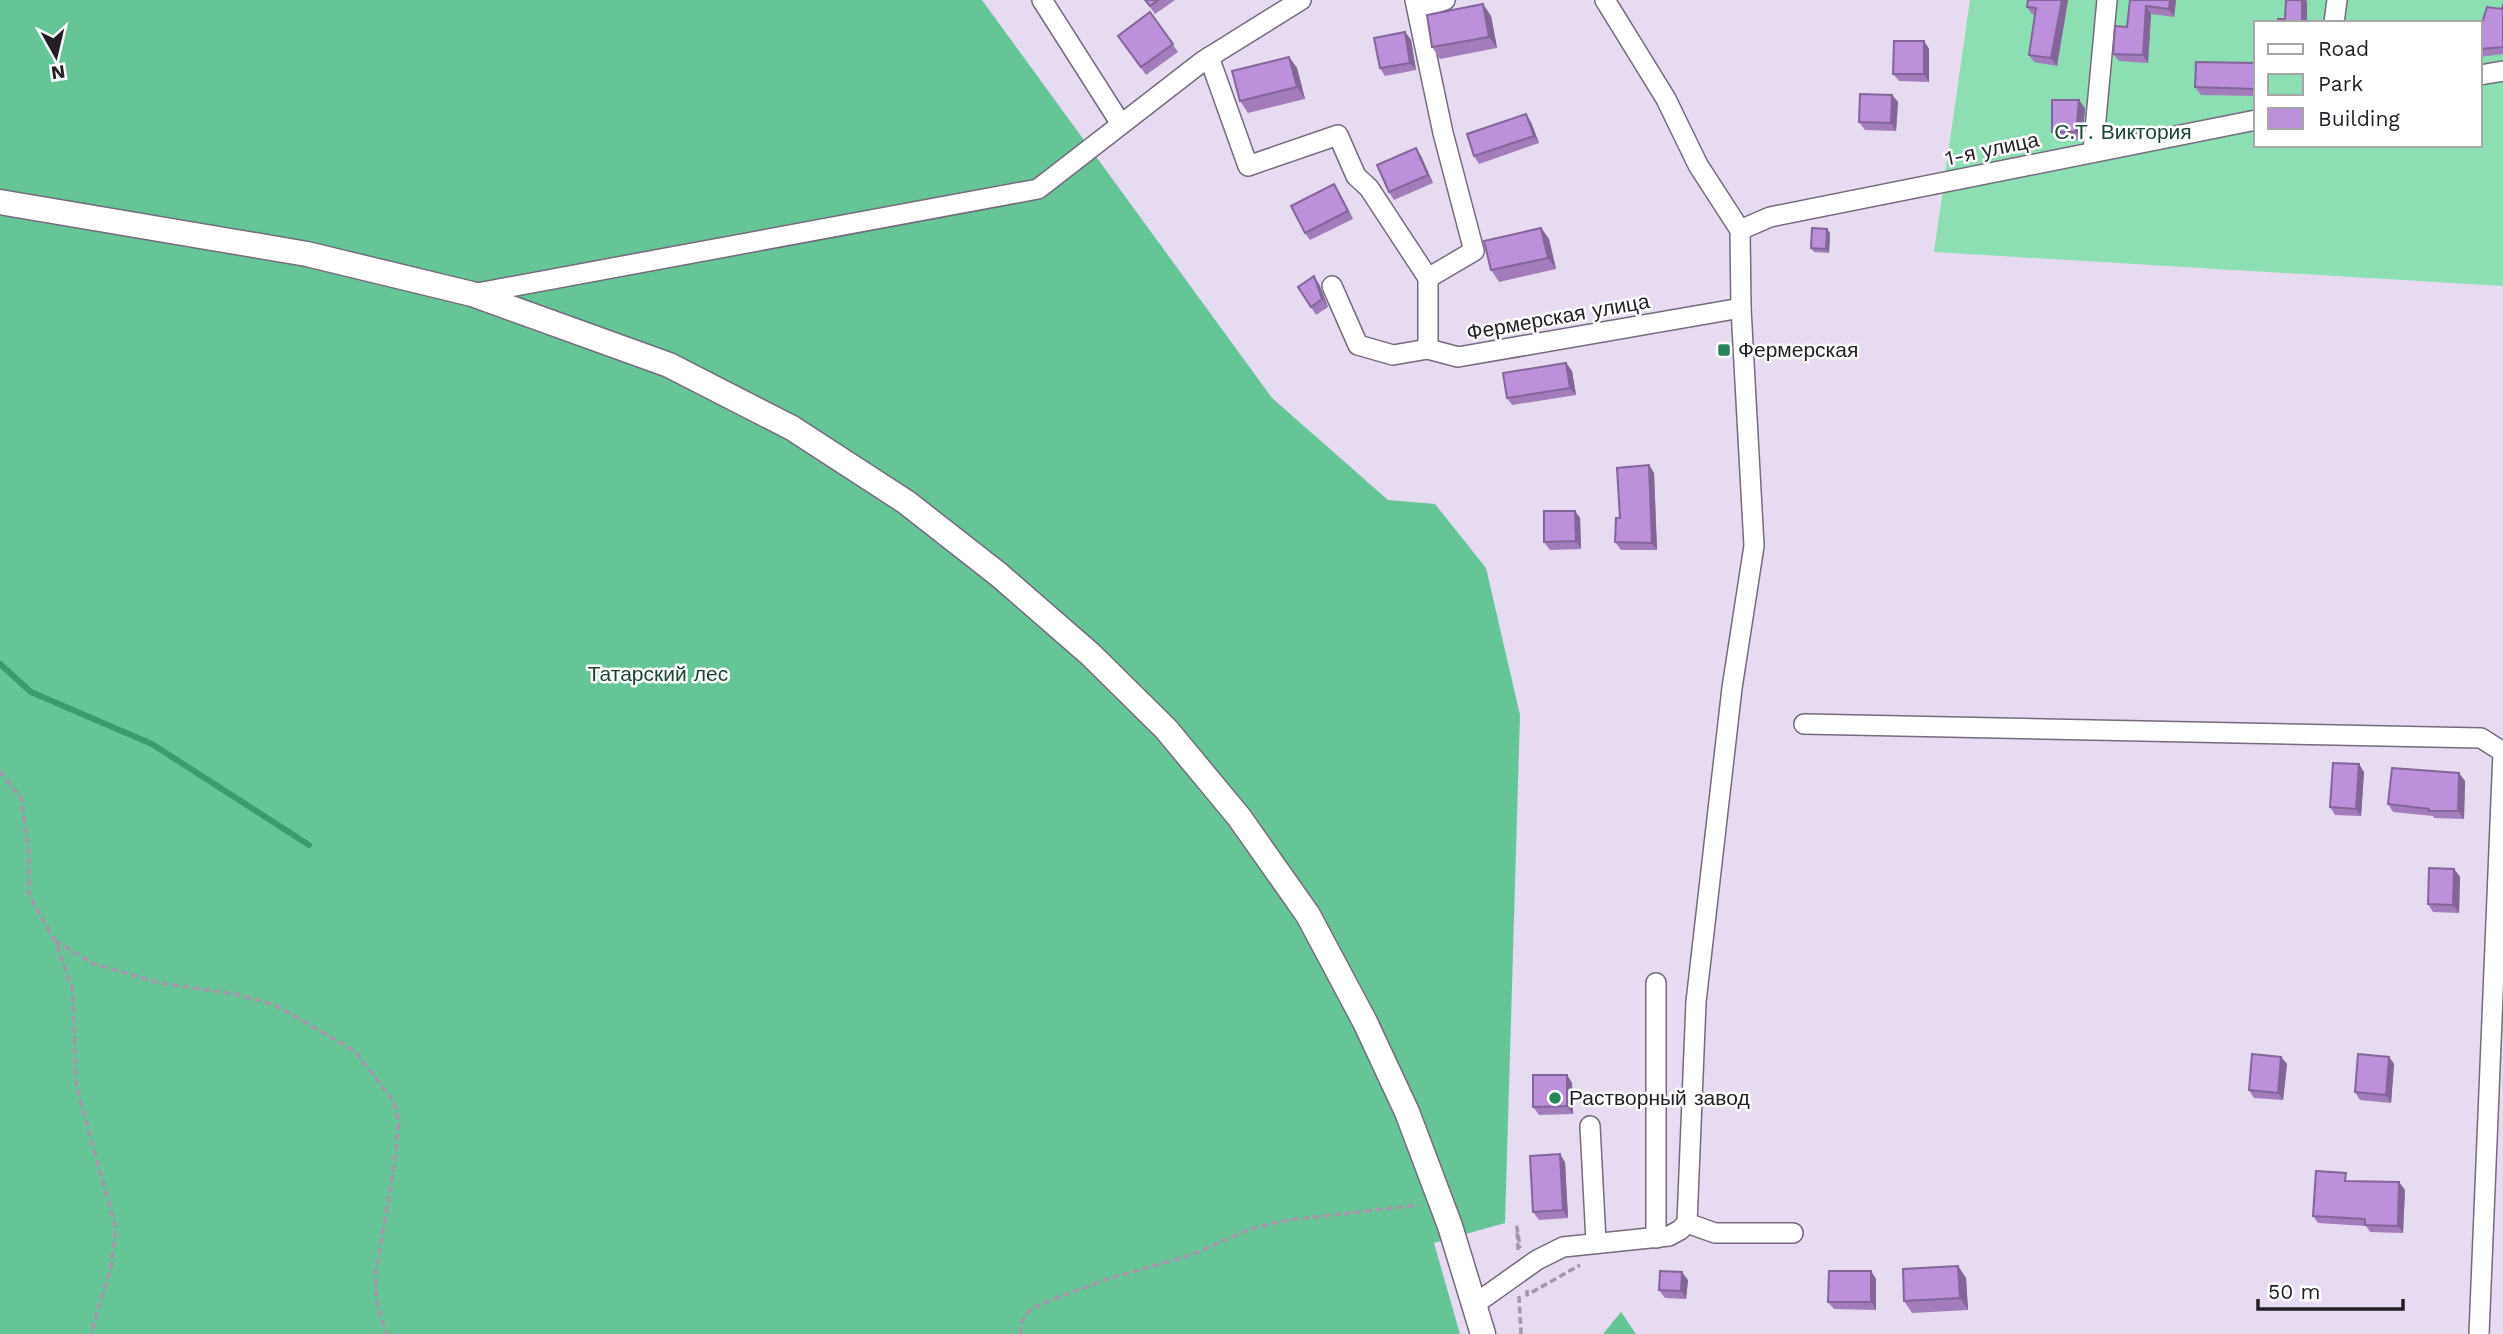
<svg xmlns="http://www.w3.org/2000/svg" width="2503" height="1334" viewBox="0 0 2503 1334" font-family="'Work Sans',sans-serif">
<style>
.green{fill:#8bdfb3;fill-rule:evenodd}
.forest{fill:#66c596}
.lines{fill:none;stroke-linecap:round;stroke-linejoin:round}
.stream{stroke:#399c6f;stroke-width:6}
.minor-casing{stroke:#756a7e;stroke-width:22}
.major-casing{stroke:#756a7e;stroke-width:27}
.path{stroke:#a198a9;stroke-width:3.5;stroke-dasharray:7 3.5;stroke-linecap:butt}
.minor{stroke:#fff;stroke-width:19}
.major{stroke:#fff;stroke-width:24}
.wall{fill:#a27cbb}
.shaded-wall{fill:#846599}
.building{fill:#bc90da;stroke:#846599;stroke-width:2}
.poi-dot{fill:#26845c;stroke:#fff;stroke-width:2.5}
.labels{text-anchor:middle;stroke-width:5;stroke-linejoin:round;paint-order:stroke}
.park-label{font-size:21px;fill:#1c4531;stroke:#fff}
.street-label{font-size:21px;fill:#231e26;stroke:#fff}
.poi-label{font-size:21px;fill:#231e26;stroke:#fff;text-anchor:start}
</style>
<rect width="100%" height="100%" fill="#e7dbf1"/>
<path class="green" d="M1970,0H2503V286L1934,252ZM2256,23H2480V145H2256Z"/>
<g class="forest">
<polygon points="0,0 982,0 1272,398 1388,500 1435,504 1486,568 1520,715 1505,1223 1434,1243 1460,1334 0,1334"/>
<polygon points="1621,1312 1636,1334 1603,1334"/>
</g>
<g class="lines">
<polyline class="stream" points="0,664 31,692 152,744 309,845"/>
<g class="minor-casing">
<g id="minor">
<polyline points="1042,0 1121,124"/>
<polyline points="1415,0 1443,133 1474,251 1428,278 1428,349 1458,357 1741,308"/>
<polyline points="1418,9 1445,0"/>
<polyline points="2334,23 2337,0"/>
<polyline points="1209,57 1248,166 1338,135 1356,176 1369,188 1428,278"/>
<polyline points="2480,75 2503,71"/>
<polyline points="2093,151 2107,0"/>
<polyline points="1740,230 1770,217 2256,120"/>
<polyline points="1332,286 1358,345 1393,355 1428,349"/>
<polyline points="472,294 1038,189 1203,61 1301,0"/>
<polyline points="1804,724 2481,738 2503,752 2479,1334"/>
<polyline points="1590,1126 1596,1242"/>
<polyline points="1687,1223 1715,1233 1793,1233"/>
<polyline points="1656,1238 1656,983"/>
<polyline points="1475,1304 1537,1260 1563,1247 1669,1236 1680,1230 1687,1223 1696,1002 1732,688 1754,546 1741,308 1740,230 1698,165 1666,99 1605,0"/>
</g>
</g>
<g class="major-casing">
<polyline id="major" points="0,202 307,254 472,294 669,365 792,428 906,502 998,574 1090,654 1166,729 1239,817 1308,915 1365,1022 1407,1112 1450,1226 1483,1334"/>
</g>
<g class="path">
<polyline points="0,771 21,798 29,852 29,894 55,941 73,990 76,1085 116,1228 111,1267 91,1334"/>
<polyline points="55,941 92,963 160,983 236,994 275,1005 355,1051 394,1102 399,1121 394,1167 376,1272 376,1299 386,1334"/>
<polyline points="1518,1250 1517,1227 1520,1248"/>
<polyline points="1527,1290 1527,1295 1580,1265"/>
<polyline points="1519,1296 1521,1334"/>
<polyline points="1020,1334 1022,1322 1031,1309 1046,1302 1108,1279 1191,1255 1253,1228 1289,1220 1419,1205"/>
</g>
<use href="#minor" class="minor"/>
<use href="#major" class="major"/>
</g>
<g class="wall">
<polygon points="1145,0 1175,0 1155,14"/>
<polygon points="2068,0 2057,66 2034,62 2029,55 2035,15 2032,14 2027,7"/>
<polygon points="2130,0 2176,0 2174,17 2151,14 2148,63 2119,61 2113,54 2127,27"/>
<polygon points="1483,4 1491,16 1497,48 1440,59 1432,47"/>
<polygon points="2503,4 2503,54 2480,57 2480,30 2502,9"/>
<polygon points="1150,12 1178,52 1146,75 1118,36"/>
<polygon points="1405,32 1411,40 1416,70 1385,76 1380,68"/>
<polygon points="1924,41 1929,49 1929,82 1899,81 1893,74"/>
<polygon points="1289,57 1297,68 1305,99 1248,113 1240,101"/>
<polygon points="2256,63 2256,96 2201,95 2195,87"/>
<polygon points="1892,95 1898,102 1896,131 1865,130 1859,122"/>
<polygon points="2085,108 2082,140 2057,139 2052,132"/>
<polygon points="1531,122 1539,143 1479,164 1474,156"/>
<polygon points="1416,148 1421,156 1433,183 1394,200 1389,192"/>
<polygon points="1334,184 1339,192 1353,219 1310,240 1305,233"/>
<polygon points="1541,228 1549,239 1556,269 1499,282 1491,270"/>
<polygon points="1830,233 1829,253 1814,252 1811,248"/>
<polygon points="1319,284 1328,307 1316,315 1298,287"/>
<polygon points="1566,363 1572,371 1576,395 1512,405 1507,398"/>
<polygon points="1649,465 1654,473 1657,550 1621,550 1615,542"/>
<polygon points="1575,511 1580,518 1581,549 1550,550 1544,542"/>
<polygon points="2364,772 2361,816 2335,815 2330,807"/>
<polygon points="2465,781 2464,819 2434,818 2433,816 2393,812 2388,804"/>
<polygon points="2454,869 2460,877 2459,913 2433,912 2428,904"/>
<polygon points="2281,1057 2287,1064 2283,1100 2254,1098 2249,1090"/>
<polygon points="2389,1057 2394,1064 2391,1103 2360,1100 2355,1092"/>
<polygon points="1567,1075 1572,1083 1573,1114 1539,1115 1533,1107"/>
<polygon points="1565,1162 1568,1218 1539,1220 1533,1212"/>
<polygon points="2351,1181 2399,1182 2405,1190 2403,1233 2370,1232 2366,1226 2318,1223 2313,1216"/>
<polygon points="1958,1266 1966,1278 1968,1310 1912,1313 1904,1301"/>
<polygon points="1871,1271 1876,1279 1876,1310 1834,1309 1828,1302"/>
<polygon points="1688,1280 1686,1299 1665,1298 1659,1290"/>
</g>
<g class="shaded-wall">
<polygon points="2062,0 2068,0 2057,66 2051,58"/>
<polygon points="2170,0 2176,0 2174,17 2169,9"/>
<polygon points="2302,0 2306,0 2307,2 2307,23 2302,23"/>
<polygon points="1483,4 1491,16 1497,48 1489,37"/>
<polygon points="2146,6 2151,14 2148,63 2143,55"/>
<polygon points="1405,32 1411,40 1416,70 1410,63"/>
<polygon points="1924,41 1929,49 1929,82 1924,74"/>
<polygon points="1289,57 1297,68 1305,99 1297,87"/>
<polygon points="1892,95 1898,102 1896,131 1891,123"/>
<polygon points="2079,100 2085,108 2082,140 2076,132"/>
<polygon points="1526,114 1531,122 1539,143 1534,136"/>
<polygon points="1416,148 1421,156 1433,183 1428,175"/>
<polygon points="1334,184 1339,192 1353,219 1348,211"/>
<polygon points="1541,228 1549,239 1556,269 1548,258"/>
<polygon points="1827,229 1830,233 1829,253 1826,249"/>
<polygon points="1314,276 1319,284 1328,307 1322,299"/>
<polygon points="1566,363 1572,371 1576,395 1570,388"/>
<polygon points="1649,465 1654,473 1657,550 1652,543"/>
<polygon points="1575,511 1580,518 1581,549 1576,541"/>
<polygon points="2359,764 2364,772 2361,816 2356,809"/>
<polygon points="2459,773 2465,781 2464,819 2458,811"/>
<polygon points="2454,869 2460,877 2459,913 2453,905"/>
<polygon points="2281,1057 2287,1064 2283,1100 2278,1093"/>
<polygon points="2389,1057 2394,1064 2391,1103 2386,1095"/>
<polygon points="1567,1075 1572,1083 1573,1114 1567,1106"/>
<polygon points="1560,1154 1565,1162 1568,1218 1563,1210"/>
<polygon points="2399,1182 2405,1190 2403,1233 2398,1226"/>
<polygon points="1958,1266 1966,1278 1968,1310 1960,1298"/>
<polygon points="1871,1271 1876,1279 1876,1310 1871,1302"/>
<polygon points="1682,1272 1688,1280 1686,1299 1681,1291"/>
</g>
<g class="building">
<polygon points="1145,0 1158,0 1150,6"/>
<polygon points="2028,0 2062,0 2051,58 2029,55 2036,8 2027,7"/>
<polygon points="2130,0 2170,0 2169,9 2146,6 2143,55 2113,54 2115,26 2127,27"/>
<polygon points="2286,0 2302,0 2302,23 2278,23 2278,19 2285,19"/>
<polygon points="1483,4 1489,37 1432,47 1427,15"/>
<polygon points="2503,4 2503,47 2480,49 2480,30 2487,7 2502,9"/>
<polygon points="1150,12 1173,44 1141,67 1118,36"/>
<polygon points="1405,32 1410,63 1380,68 1374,38"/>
<polygon points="1894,41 1924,41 1924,74 1893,74"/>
<polygon points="1289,57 1297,87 1240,101 1232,71"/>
<polygon points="2196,62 2256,63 2256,89 2195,87"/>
<polygon points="1860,94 1892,95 1891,123 1859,122"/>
<polygon points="2052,100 2079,100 2076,132 2052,132"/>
<polygon points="1526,114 1534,136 1474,156 1467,134"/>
<polygon points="1416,148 1428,175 1389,192 1377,165"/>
<polygon points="1334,184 1348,211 1305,233 1291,206"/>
<polygon points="1541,228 1548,258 1491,270 1484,241"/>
<polygon points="1812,228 1827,229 1826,249 1811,248"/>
<polygon points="1314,276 1322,299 1311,307 1298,287"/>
<polygon points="1566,363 1570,388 1507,398 1503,373"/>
<polygon points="1649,465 1652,543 1615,542 1616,518 1620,518 1617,468"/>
<polygon points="1544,511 1575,511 1576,541 1544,542"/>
<polygon points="2333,763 2359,764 2356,809 2330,807"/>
<polygon points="2392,768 2459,773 2458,811 2429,811 2429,809 2388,804"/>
<polygon points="2429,868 2454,869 2453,905 2428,904"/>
<polygon points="2252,1054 2281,1057 2278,1093 2249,1090"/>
<polygon points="2358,1054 2389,1057 2386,1095 2355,1092"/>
<polygon points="1533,1075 1567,1075 1567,1106 1533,1107"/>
<polygon points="1560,1154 1563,1210 1533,1212 1530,1156"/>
<polygon points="2316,1171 2346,1173 2345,1181 2399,1182 2398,1226 2365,1225 2365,1219 2313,1216"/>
<polygon points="1958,1266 1960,1298 1904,1301 1903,1269"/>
<polygon points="1660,1271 1682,1272 1681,1291 1659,1290"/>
<polygon points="1829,1271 1871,1271 1871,1302 1828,1302"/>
</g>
<g class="poi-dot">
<rect x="1717" y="343" width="14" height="14" rx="3.5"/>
<circle cx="1555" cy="1098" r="7"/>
</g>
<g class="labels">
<g class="park-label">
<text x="2123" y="139">С.Т. Виктория</text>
<text x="658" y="681">Татарский лес</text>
</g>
<g class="street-label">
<text transform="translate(1992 149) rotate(-12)" y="7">1-я улица</text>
<text transform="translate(1558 317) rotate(-10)" y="7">Фермерская улица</text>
</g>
<g class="poi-label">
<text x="1738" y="357">Фермерская</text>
<text x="1569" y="1105">Растворный завод</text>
</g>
</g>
<rect x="2254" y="21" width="228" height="126" fill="#ffffff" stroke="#a7a5a8" stroke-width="2"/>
<rect x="2268" y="44" width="35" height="10" fill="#ffffff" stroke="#a7a5a8" stroke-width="2"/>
<text x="2318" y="56" font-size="21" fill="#231e26">Road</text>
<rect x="2268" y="74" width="35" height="21" fill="#8bdfb3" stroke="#a7a5a8" stroke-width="2"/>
<text x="2318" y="91" font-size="21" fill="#231e26">Park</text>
<rect x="2268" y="108" width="35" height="21" fill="#bc90da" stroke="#a7a5a8" stroke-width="2"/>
<text x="2318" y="126" font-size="21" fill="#231e26">Building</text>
<g transform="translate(56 56) rotate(172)" stroke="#ffffff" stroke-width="5" paint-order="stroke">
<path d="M0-5L12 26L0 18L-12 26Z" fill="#231e26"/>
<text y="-10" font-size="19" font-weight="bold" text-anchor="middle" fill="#231e26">N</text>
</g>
<path d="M2258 1299v10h145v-10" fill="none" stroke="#231e26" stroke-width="3.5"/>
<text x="2268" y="1299" font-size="21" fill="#231e26" stroke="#ffffff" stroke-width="5" paint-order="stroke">50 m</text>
</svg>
